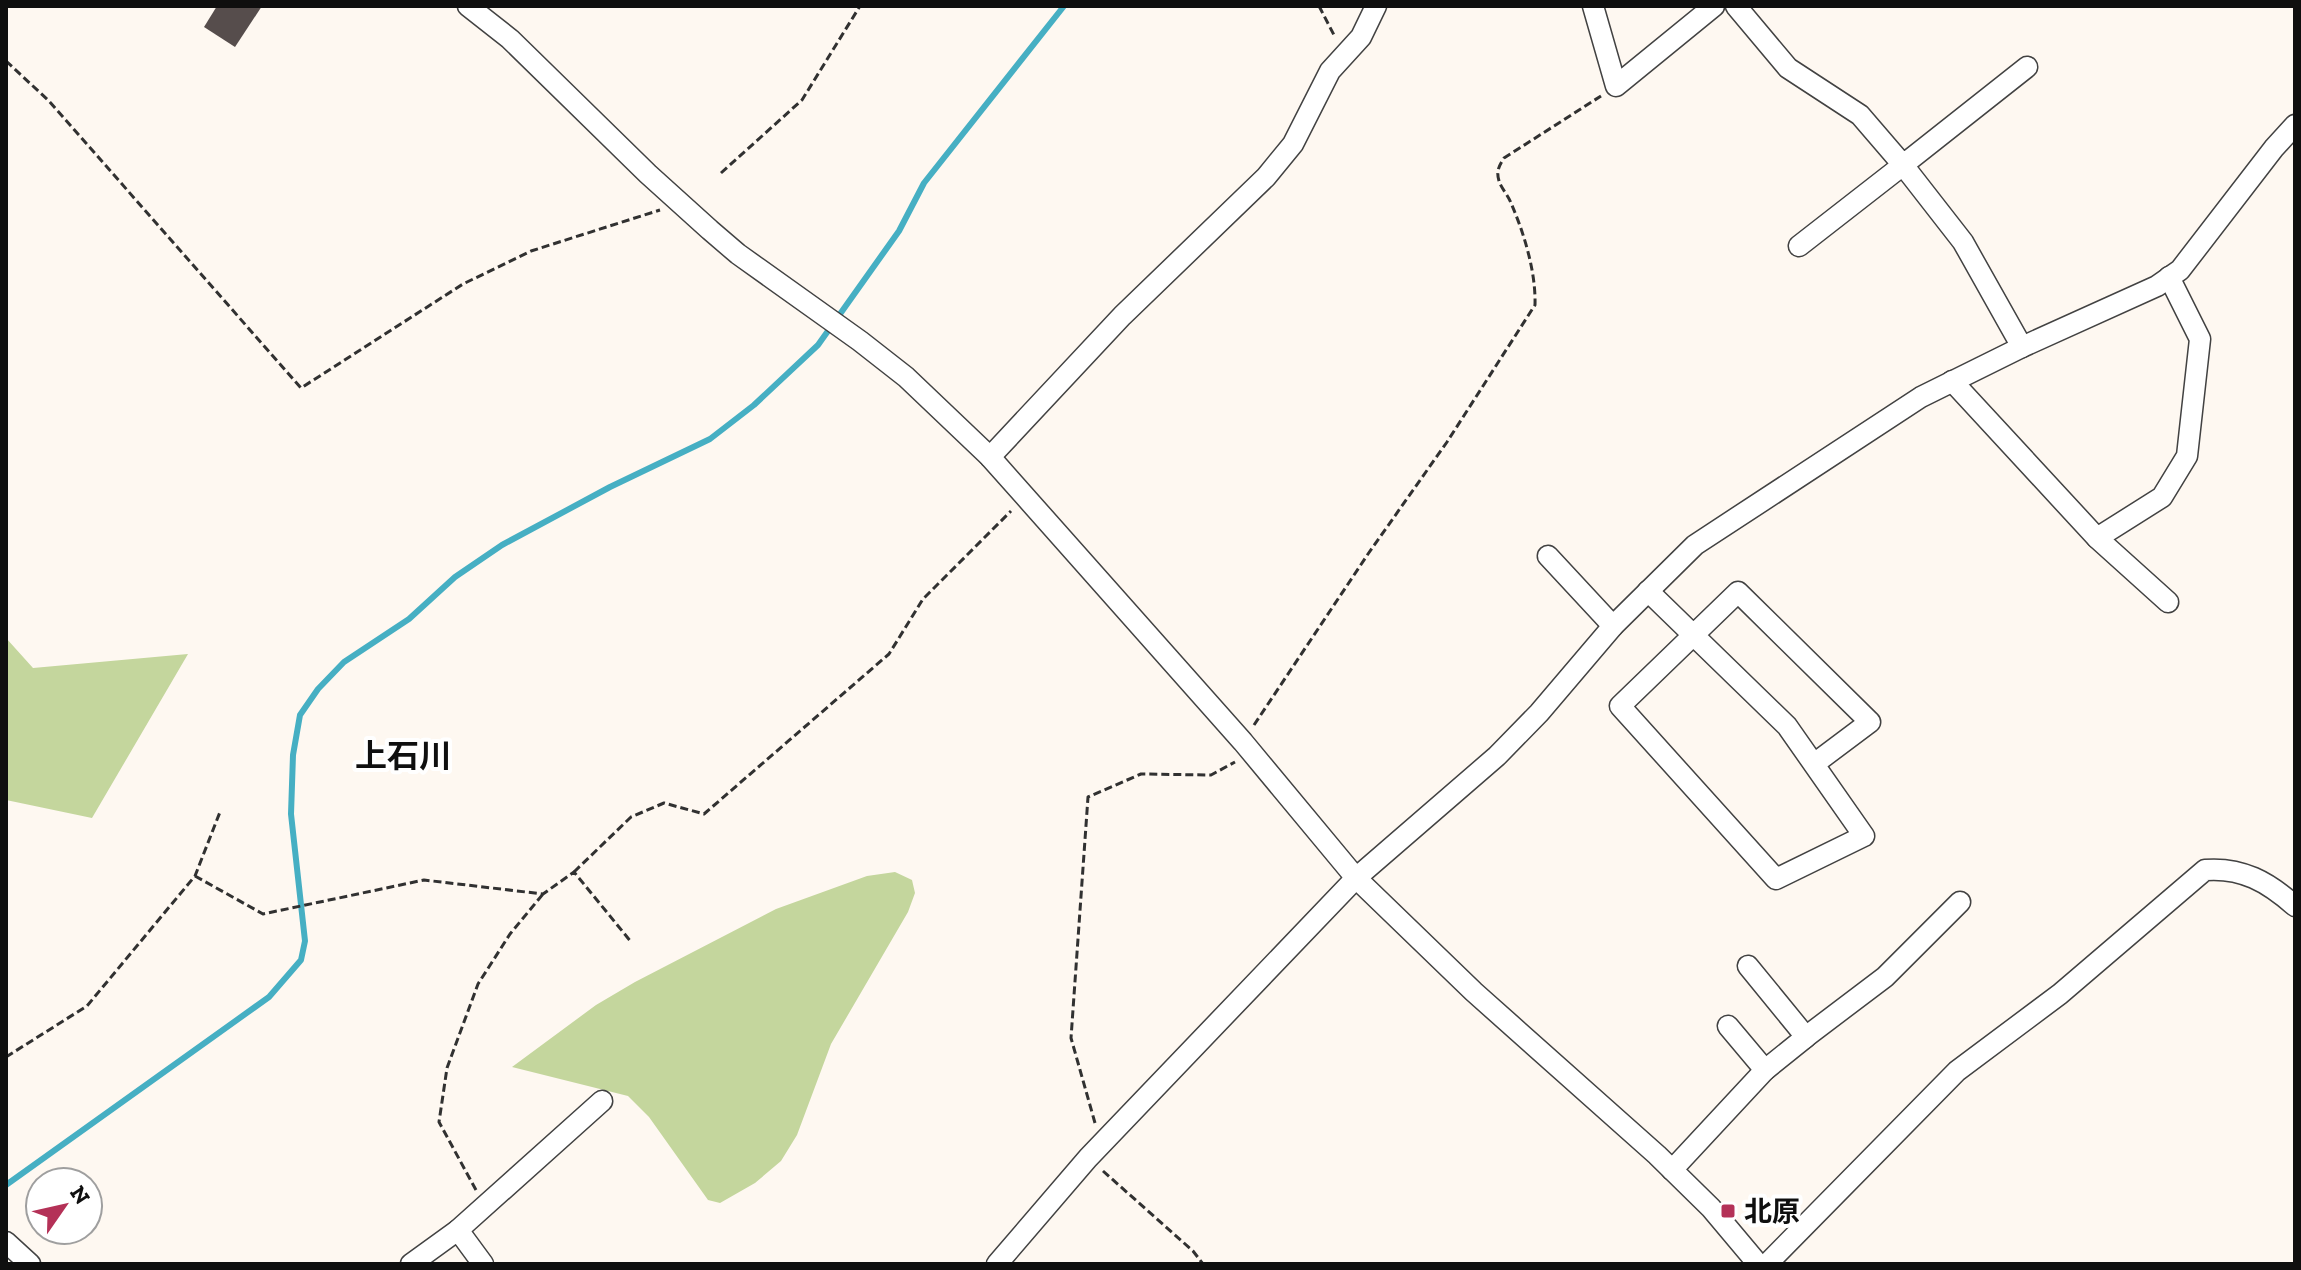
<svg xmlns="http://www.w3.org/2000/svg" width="2301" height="1270" viewBox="0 0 2301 1270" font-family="'Zilla Slab','Noto Sans JP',serif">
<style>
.forest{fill:#c4d69d}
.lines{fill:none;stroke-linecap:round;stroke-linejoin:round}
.stream{stroke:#46afc3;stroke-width:6}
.building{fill:#564d4c}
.minor-casing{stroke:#424242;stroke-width:23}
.path{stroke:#313131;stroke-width:3;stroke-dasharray:8 4;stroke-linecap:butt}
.minor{stroke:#fff;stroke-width:20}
.poi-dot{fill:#b43157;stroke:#fff;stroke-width:3}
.labels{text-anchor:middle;stroke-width:8;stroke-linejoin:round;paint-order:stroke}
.poi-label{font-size:28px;font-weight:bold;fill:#0f0f0f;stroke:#fff;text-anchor:start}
.quarter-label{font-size:32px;font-weight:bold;fill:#0f0f0f;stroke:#fff}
</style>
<rect width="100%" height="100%" fill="#fef8f1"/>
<g class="forest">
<polygon points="6,638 33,668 188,654 92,818 6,800"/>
<polygon points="895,872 912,880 915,893 908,912 831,1044 797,1135 781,1161 755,1183 720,1203 708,1200 649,1117 628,1096 512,1067 596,1005 635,982 776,909 867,876"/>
</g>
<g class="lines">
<polyline class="stream" points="6,1185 269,997 301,960 305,941 291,814 293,755 300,715 318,689 344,662 409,619 455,577 502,545 610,487 710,439 754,405 818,345 899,231 924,183 1064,6"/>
</g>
<polygon class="building" points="217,6 262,6 235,47 204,27"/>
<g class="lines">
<g class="minor-casing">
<g id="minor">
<polyline points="468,6 510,39 648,174 710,230 738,254 860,341 906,377 990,457 1243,742 1356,878 1474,992 1657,1155 1711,1208 1758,1264"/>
<polyline points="1593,6 1616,86 1714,6"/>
<polyline points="1736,6 1788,68 1860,115 1903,165 2027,67"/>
<polyline points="1799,246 1903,165 1963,242 2022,347"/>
<polyline points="1952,381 2097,538 2162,497 2187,456 2200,339 2169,277"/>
<polyline points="990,457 1122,316 1266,177 1293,144 1330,71 1361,37 1376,6"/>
<polyline points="2097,538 2168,602"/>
<polyline points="1548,556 1613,626"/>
<polyline points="1648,591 1787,726 1864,836 1776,879 1620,706 1738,592 1870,722 1814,764"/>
<polyline points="1728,1026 1765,1070"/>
<polyline points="1803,1039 1885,977 1960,902"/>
<polyline points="1672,1170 1765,1070 1806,1037 1748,966"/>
<polyline points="458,1230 602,1101"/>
<polyline points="6,1242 30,1264"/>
<polyline points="411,1264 458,1230 483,1264"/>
<polyline points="997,1264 1088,1158 1356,878 1497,756 1539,713 1613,626 1695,545 1921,397 2022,347 2157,286 2180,270 2274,148 2295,125"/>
<path d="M1767,1264L1957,1071L2060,994L2205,870C2242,867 2268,882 2295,906"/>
</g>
</g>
<g class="path">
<polyline points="1319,6 1335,37"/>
<polyline points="6,61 49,101 301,388 463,284 531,251 660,210"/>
<polyline points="721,173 802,100 860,6"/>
<path d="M1254,725L1368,554L1447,442L1535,305C1536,272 1524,233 1511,203C1508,195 1501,188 1499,181C1496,171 1499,166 1504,158L1601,96"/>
<polyline points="574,872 631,817 664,803 704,814 889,654 923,599 1011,511"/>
<polyline points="195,876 263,914 424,880 543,894 574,872 632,943"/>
<polyline points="6,1057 87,1006 195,876 220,812"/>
<polyline points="1095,1123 1071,1038 1088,797 1141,774 1211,775 1235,762"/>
<polyline points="1103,1171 1193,1251 1203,1264"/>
<polyline points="476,1190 439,1122 447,1068 478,984 510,934 543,894"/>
</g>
<use href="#minor" class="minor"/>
</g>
<rect class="poi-dot" x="1720" y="1203" width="16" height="16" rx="4"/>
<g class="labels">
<g class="poi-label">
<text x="1744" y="1221">北原</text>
</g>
<g class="quarter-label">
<text x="403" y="767">上石川</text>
</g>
</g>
<rect width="2301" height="1270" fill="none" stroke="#0f0f0f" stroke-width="16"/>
<g transform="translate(64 1206) rotate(56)"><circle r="38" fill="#ffffff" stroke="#9f9f9f" stroke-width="2"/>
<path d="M0-6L14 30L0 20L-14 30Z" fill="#b43157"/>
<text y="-12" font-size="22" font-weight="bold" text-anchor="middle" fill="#0f0f0f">N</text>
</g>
</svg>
